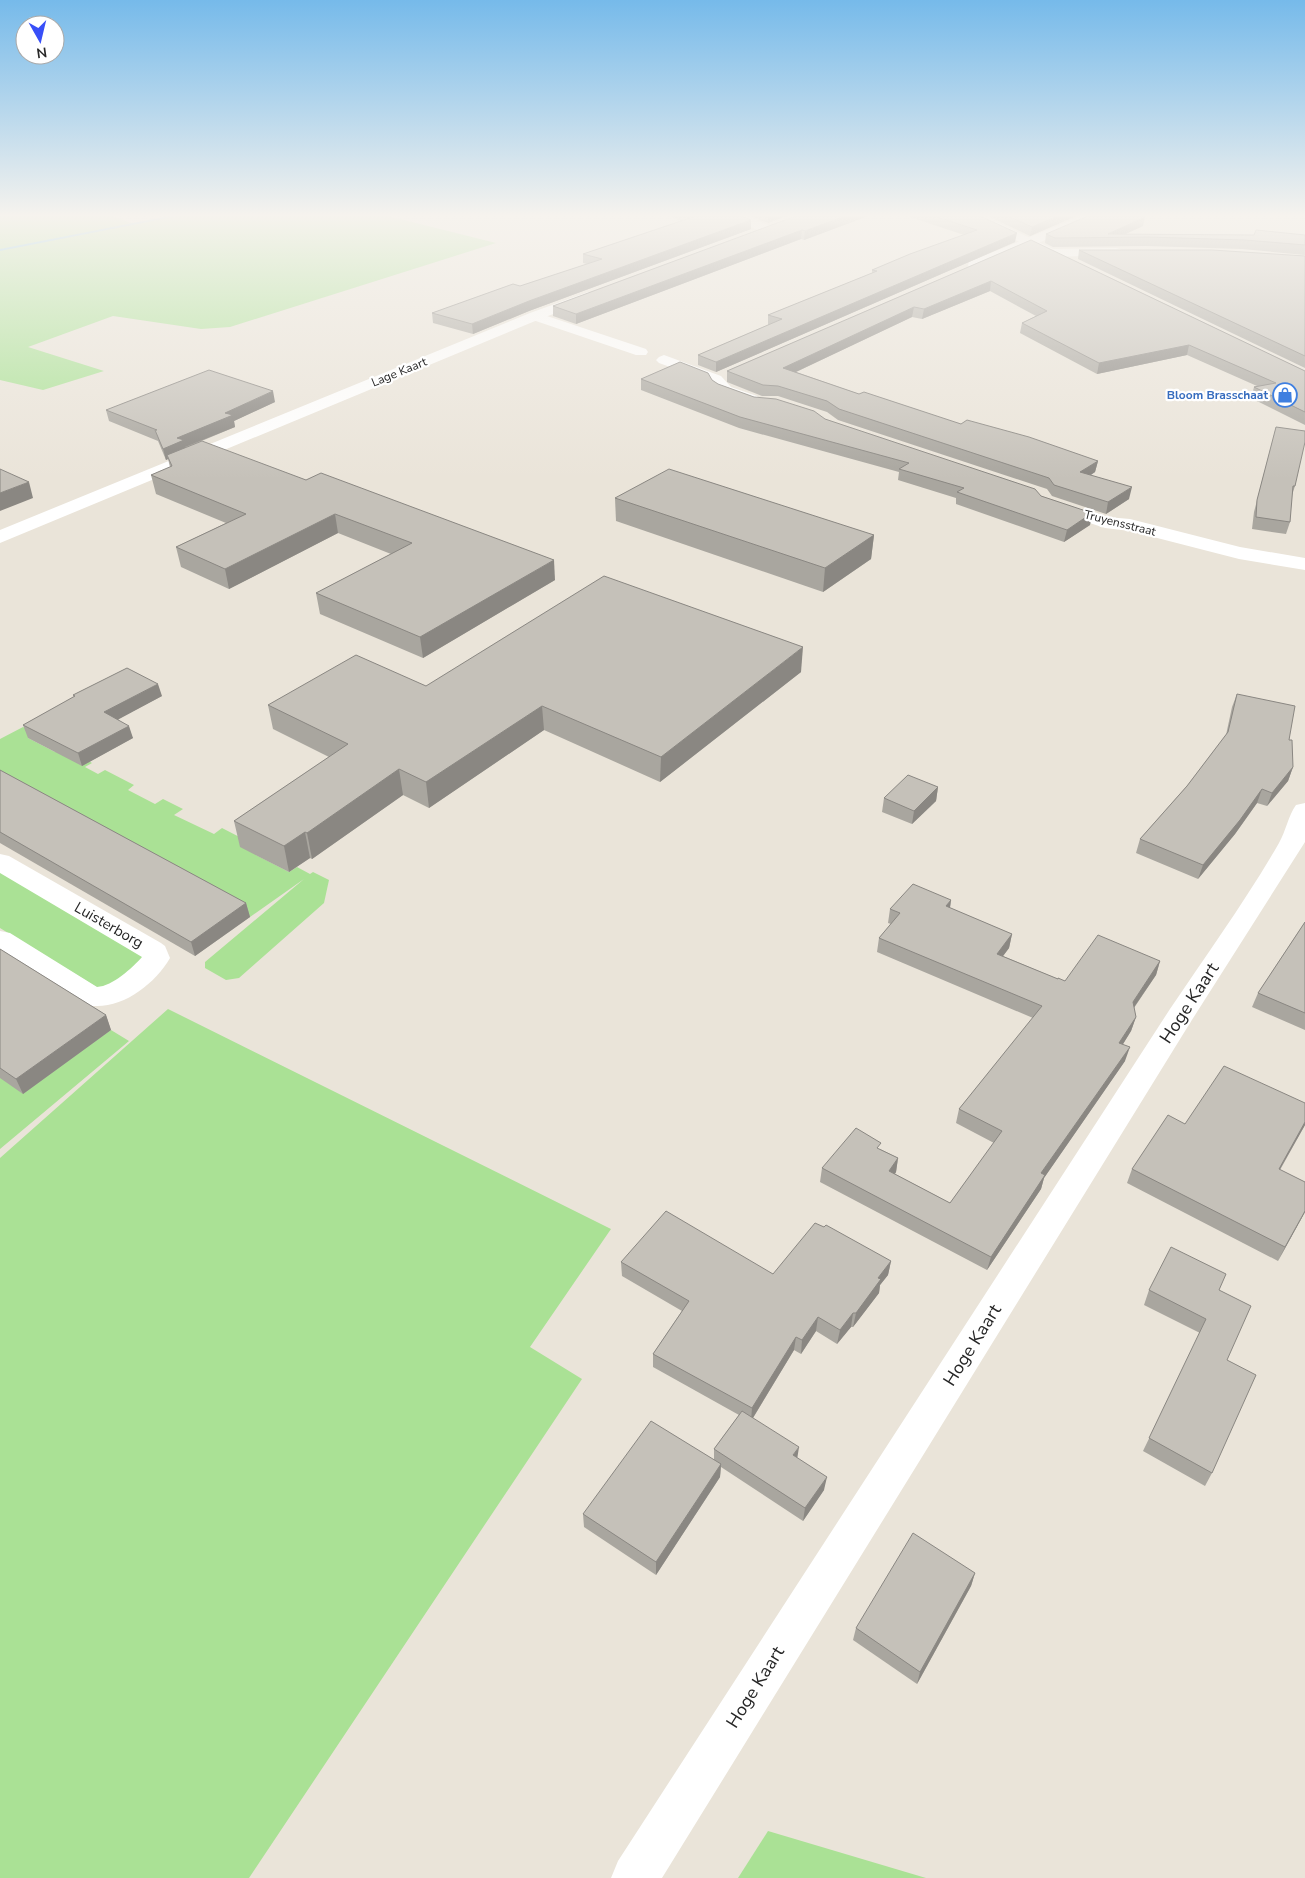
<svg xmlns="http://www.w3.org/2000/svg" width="1305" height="1878" viewBox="0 0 1305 1878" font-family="'Nunito Sans',sans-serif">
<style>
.green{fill:#aae195}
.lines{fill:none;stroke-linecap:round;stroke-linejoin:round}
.stream{fill:#6bc2ed;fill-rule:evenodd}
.street{fill:#fff;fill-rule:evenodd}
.secondary{fill:#fff;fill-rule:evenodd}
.wall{fill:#a9a69f}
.shaded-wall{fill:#8a8782}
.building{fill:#c5c1b9;stroke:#8a8782}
.labels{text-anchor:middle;stroke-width:4.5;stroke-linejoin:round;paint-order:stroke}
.far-street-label{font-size:12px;fill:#272727;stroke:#fff}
.far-shop-label{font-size:12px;font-weight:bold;fill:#366cbe;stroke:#fff;text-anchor:end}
.street-label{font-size:15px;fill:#272727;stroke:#fff}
.near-street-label{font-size:18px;fill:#272727;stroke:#fff}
</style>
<rect width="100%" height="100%" fill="#eae4d9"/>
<g class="green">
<polygon points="0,216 113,216 134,224 176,216 388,216 496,243 230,327 201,329 113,316 28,347 104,371 43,390 0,380"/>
<polygon points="23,727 36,733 28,738 55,752 64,747 92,763 85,767 98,774 105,770 134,785 128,790 155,804 163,799 183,809 174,815 214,834 222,828 263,849 256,855 289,872 297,867 310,874 313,872 329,880 324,903 239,978 226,980 205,968 205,962 304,879 250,917 228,906 0,781 0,739"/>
<polygon points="0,872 145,958 110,986 98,988 0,928"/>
<polygon points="168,1009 611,1229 530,1347 582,1379 249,1878 0,1878 0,1158"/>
<polygon points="111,1030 129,1041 0,1149 0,1077 82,1050"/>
<polygon points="768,1831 926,1878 738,1878"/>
</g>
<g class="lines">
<polygon class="stream" points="169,216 178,216 0,251 0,249"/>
<g class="street">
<polygon points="729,216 745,216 771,226 773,229 771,232 763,232 731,219"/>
<polygon points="1081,216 1097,216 1095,219 979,268 969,268 968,265 969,262"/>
<polygon points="1116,248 1120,249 1122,252 1120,255 1050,257 1044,253 1050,249"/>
<polygon points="535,312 646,349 648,352 646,355 636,355 530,319 528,316"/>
<polygon points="664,355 721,376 731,387 757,396 759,399 757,402 751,404 725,396 716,391 709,381 659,363 656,360 659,357"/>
<polygon points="1056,501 1107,517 1130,519 1240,547 1305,558 1305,570 1239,559 1130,531 1105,528 1050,510 1047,506 1050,502"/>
<path d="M1305,803V842L1190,1023L662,1878H611L618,1861L1170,1009C1207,954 1246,900 1279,843C1286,831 1288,816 1296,805Z"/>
<path d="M0,854L9,856L161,943L165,946L170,958C153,987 116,1014 82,1004L0,953V931L10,933L97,987C113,986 132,968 142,957L0,873Z"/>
</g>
<g class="secondary">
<polygon points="969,216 984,216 1066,255 1067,258 1066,261 1056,261"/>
<polygon points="588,292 593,293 595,296 593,299 540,319 0,543 0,530 530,313"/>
</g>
</g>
<g class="wall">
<polygon points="669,216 741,216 751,220 751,229 529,311 473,334 433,323 432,313 520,286 587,264 583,263 583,254 681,221"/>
<polygon points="750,216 786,216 768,223"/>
<polygon points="796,216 868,216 804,240 801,239 576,324 553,316 553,306"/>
<polygon points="907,216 980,216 1015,242 716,372 698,365 698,355 768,325 768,315 872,273 872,270 964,235"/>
<polygon points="988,216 1076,216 1030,236"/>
<polygon points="1143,226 1126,234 1254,235 1305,235 1305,255 1242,249 1146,246 1053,247 1045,243 1046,234"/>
<polygon points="1031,240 1305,371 1305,425 1251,398 1254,387 1257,386 1187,355 1097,374 1020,333 1022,323 1036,316 990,291 922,319 912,317 796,372 859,394 961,424 1098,461 1095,472 1091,475 1129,499 1106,514 1052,496 1047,489 838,420 827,412 778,396 762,396 727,382 727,371"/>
<polygon points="1079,250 1305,256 1305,368 1078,259"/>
<polygon points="641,379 712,380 718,384 754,397 825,419 1041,496 1092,513 1090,525 1064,542 956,504 956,498 898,480 899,472 739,428 641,390"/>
<polygon points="275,402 234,421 235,427 185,448 555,580 423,658 320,614 316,593 391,554 338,533 229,589 181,567 176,547 226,523 156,494 151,475 170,467 168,459 166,460 158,441 109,421 106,410"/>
<polygon points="1276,427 1295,486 1292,495 1290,522 1286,534 1252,529 1254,512"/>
<polygon points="615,498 874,535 871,559 823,592 616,521"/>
<polygon points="801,672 660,782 544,730 429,808 403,795 312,859 310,858 289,872 240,847 234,821 329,757 273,729 268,705 426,686"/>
<polygon points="1237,694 1289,740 1293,767 1288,781 1267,806 1257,803 1235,834 1198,879 1136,853 1140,839 1187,786 1226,735 1232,707"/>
<polygon points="73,695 162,696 118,719 133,738 82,766 28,738 23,725 74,697"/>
<polygon points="0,770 246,903 250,917 195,956 0,843"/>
<polygon points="938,787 936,801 912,824 882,812 884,798"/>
<polygon points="951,900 950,908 1012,934 1009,948 1003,956 1058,979 1065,981 1160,961 1156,975 1134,1008 1136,1017 1131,1031 1123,1044 1125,1061 1044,1178 1041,1189 987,1270 820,1182 822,1168 880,1149 898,1158 896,1172 895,1174 950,1203 994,1143 956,1123 959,1109 1033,1018 877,952 879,938 891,924 888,923 890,909"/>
<polygon points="1305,922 1305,1030 1252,1007 1258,993"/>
<polygon points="0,949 106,1015 111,1030 23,1094 0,1078"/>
<polygon points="1305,1103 1305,1125 1280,1170 1305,1182 1305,1212 1278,1261 1127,1183 1132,1169 1185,1124"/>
<polygon points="891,1261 888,1275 880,1285 879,1293 853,1327 851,1327 837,1344 816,1331 801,1354 794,1350 753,1418 797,1458 824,1490 803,1521 721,1467 720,1477 656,1575 584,1527 583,1514 714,1459 714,1449 739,1415 653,1367 653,1354 682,1311 622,1276 621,1262 773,1274"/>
<polygon points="1149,1290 1219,1290 1212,1473 1205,1486 1143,1451 1200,1333 1144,1305"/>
<polygon points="975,1573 971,1586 917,1684 853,1640 856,1628"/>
</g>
<g class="shaded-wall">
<polygon points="768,216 786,216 768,223"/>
<polygon points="845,216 868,216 804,240 805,231"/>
<polygon points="1058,216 1076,216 1030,236 1032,227"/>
<polygon points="1145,217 1143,226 1118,237 1108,234"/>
<polygon points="751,220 751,229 529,311 473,334 472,324 529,301"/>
<polygon points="802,230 801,239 576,324 576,314"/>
<polygon points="1017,233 1015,242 716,372 716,362"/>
<polygon points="991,281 990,291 922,319 924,309"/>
<polygon points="914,307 912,317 783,378 783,368"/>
<polygon points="1189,345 1187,355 1097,374 1099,363"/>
<polygon points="273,391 275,402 234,421 235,427 185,447 186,452 167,455 168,459 166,460 163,449 177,438 225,413"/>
<polygon points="1098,461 1095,472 1078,483 1080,472"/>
<polygon points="29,482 33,498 0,511 0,493"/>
<polygon points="1132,487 1129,499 1106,514 1108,502"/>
<polygon points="1092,513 1090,525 1064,542 1067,530"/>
<polygon points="335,514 338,533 229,589 225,569"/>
<polygon points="874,535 871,559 823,592 825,568"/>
<polygon points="554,560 555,580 423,658 420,637"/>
<polygon points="803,647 801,672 660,782 661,757"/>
<polygon points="158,684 162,696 108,725 104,712"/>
<polygon points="542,706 544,730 429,808 426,782"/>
<polygon points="129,726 133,738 82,766 78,753"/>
<polygon points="1293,767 1288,781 1267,806 1272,793"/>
<polygon points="399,769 403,795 312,859 307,833"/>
<polygon points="938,787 936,801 912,824 914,811"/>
<polygon points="1262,789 1257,803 1235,834 1198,879 1203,865"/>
<polygon points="305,832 310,858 289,872 284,846"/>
<polygon points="951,900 949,914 946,906"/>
<polygon points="246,903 250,917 195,956 191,942"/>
<polygon points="1012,934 1009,948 994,968 997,954"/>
<polygon points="1160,961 1156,975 1128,1016 1133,1002"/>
<polygon points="106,1015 111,1030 23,1094 16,1079"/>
<polygon points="1136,1017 1131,1031 1115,1057 1119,1043"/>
<polygon points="1130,1047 1125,1061 1044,1178 1041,1189 987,1270 991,1257 1041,1173"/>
<polygon points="1305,1122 1305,1125 1272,1183 1279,1169"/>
<polygon points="898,1158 896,1172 887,1185 889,1171"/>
<polygon points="1305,1211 1305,1212 1278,1261 1285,1247"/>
<polygon points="891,1261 888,1275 880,1285 879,1293 853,1327 856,1313 878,1278"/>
<polygon points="853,1313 851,1327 837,1344 840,1330"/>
<polygon points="818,1317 816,1331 801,1354 802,1340"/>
<polygon points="796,1337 794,1350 751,1421 752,1408"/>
<polygon points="799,1447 797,1460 793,1455"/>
<polygon points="721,1464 720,1477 656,1575 656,1562"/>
<polygon points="827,1477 824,1490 803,1521 805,1508"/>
<polygon points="975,1573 971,1586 917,1684 920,1672"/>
</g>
<g class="building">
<polygon points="690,216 741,216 751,220 529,301 472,324 432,313 513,284 520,286 602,259 583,254 693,217"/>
<polygon points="796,216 845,216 805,231 802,230 576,314 553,306"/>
<polygon points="934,216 980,216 1017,233 716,362 698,355 782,319 768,315 877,271 872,270 910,254 977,230"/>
<polygon points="1008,216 1058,216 1032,227"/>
<polygon points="1088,216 1133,216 1145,217 1108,234 1254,235 1256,230 1305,235 1305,245 1245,240 1148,237 1055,238 1046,234"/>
<polygon points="1031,240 1305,371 1305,412 1254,387 1276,383 1189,345 1099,363 1022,323 1047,311 991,281 924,309 914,307 783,368 859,394 864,392 961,424 967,420 1029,437 1098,461 1080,472 1132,487 1108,502 1054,485 1049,478 839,409 827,401 778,386 763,385 727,371"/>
<polygon points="1079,250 1212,250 1305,256 1305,356"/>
<polygon points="680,362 708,373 712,380 718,384 754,397 776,399 814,411 825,419 1035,489 1041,496 1092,513 1067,530 957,492 964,488 899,469 909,463 740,417 641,379"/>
<polygon points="209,370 273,391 225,413 233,415 177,438 184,440 163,449 155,430 157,430 106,410"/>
<polygon points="1276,427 1305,431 1305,442 1295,486 1293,486 1290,522 1256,517 1257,500"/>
<polygon points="202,441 306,480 321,473 554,560 420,637 316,593 412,543 335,514 225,569 176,547 246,514 151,475 172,466 167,455"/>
<polygon points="0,469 29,482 0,493"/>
<polygon points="669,469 874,535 825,568 615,498"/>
<polygon points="604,576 803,647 661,757 542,706 426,782 399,769 307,833 305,832 284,846 234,821 348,744 268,705 356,655 426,686"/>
<polygon points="127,668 158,684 104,712 129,726 78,753 23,725 75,696 73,695"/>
<polygon points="1237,694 1295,706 1289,740 1292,740 1293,767 1272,793 1262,789 1240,820 1203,865 1140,839 1187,786 1228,732"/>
<polygon points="0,770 246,903 191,942 0,832"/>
<polygon points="908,775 938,787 914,811 884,798"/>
<polygon points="913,884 951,900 946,906 1012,934 997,954 1058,979 1058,978 1065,981 1098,935 1160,961 1133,1002 1136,1017 1119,1043 1130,1047 1041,1173 1045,1175 991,1257 822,1168 856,1128 881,1143 877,1148 898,1158 889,1171 950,1203 1002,1131 959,1109 1042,1006 879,938 900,913 890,909"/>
<polygon points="1305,922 1305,1013 1258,993"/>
<polygon points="0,949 106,1015 16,1079 0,1068"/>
<polygon points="1224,1066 1305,1103 1305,1122 1279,1169 1305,1182 1305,1211 1285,1247 1132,1169 1168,1115 1185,1124"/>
<polygon points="666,1211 773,1274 815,1223 824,1227 826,1225 891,1261 878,1278 881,1279 856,1313 853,1313 840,1330 818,1317 802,1340 796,1337 752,1408 653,1354 689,1301 621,1262"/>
<polygon points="1171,1247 1226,1274 1219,1290 1251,1306 1227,1360 1256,1375 1212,1473 1149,1438 1206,1319 1149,1290"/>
<polygon points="742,1411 799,1447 793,1455 827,1477 805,1508 714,1449"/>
<polygon points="651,1421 721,1464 656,1562 583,1514"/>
<polygon points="913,1533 975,1573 920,1672 856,1628"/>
</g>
<linearGradient id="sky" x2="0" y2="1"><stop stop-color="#76baea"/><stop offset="0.45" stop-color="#f6f3ee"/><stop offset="1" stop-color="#f6f3ee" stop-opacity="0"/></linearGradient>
<rect width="1305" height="479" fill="url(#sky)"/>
<defs>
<g id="shop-ring" transform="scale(1.25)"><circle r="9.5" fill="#fff" stroke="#3f7fe0" stroke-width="1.5"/><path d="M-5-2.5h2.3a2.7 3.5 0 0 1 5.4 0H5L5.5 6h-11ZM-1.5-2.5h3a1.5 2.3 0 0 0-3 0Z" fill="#3f7fe0"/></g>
</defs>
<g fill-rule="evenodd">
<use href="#shop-ring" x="1285" y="395"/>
</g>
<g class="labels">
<g class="far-street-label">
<text transform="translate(399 372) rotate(-22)" y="4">Lage Kaart</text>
<text transform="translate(1120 523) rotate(14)" y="4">Truyensstraat</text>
</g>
<g class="far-shop-label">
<text x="1268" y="399">Bloom Brasschaat</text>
</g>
<g class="street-label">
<text transform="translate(109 925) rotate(30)" y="5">Luisterborg</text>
</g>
<g class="near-street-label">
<text transform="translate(1189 1003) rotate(-57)" y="6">Hoge Kaart</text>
<text transform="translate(972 1345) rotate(-58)" y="6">Hoge Kaart</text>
<text transform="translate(755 1687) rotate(-58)" y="6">Hoge Kaart</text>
</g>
</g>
<g transform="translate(40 40) rotate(172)"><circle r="24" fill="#ffffff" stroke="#a9a9a9"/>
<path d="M0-4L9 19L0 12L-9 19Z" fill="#384ff8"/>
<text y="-8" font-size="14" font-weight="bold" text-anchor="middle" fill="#272727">N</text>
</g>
</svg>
